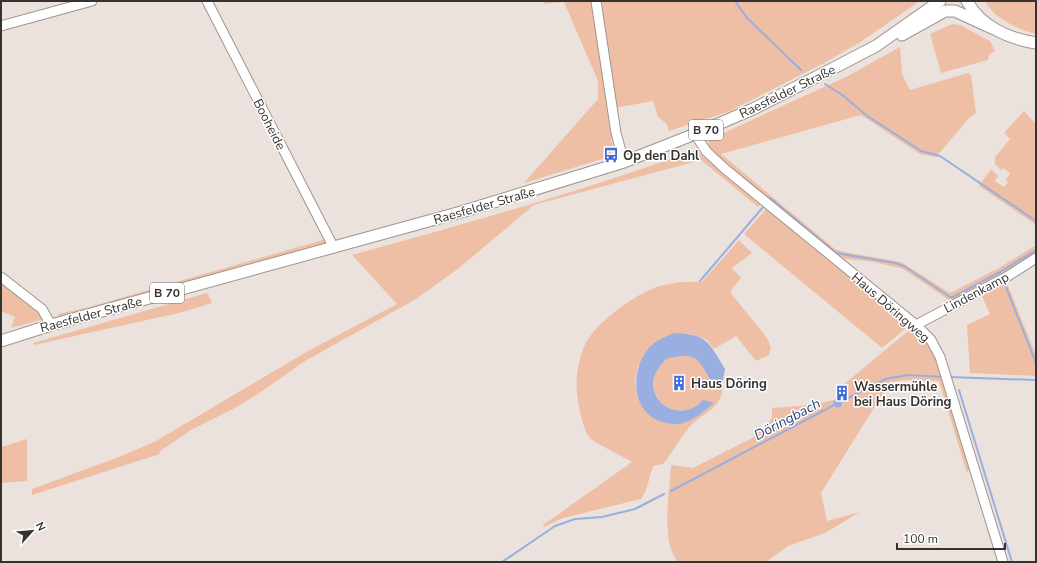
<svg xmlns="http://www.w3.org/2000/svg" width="1037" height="563" viewBox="0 0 1037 563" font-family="'Nunito Sans',sans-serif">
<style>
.green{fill:#eebfa5}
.water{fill:#99afdf}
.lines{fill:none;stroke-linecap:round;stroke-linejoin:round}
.stream{stroke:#99afdf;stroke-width:2}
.minor-casing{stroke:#9d948f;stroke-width:11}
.major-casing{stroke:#9d948f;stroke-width:13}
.minor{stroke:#fff;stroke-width:9}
.major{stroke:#fff;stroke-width:11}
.labels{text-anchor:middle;stroke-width:3;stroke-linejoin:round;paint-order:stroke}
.shield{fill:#fff;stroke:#72706e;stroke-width:1}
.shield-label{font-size:12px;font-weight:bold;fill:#363230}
.street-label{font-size:13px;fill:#363230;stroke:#fff}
.poi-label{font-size:13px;font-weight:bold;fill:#363230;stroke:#fff;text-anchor:start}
.water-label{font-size:14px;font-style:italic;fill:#2c437e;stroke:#fff}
</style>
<rect width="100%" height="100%" fill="#ebe2dd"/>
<g class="green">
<polygon points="544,1 592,1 612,132 611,142 613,144 610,155 602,159 524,183 598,99 598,81 564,2 544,4"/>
<polygon points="599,1 920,1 859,43 824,63 728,112 669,131 667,124 658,117 653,101 615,108"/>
<path d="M985,1H1036V34C1018,29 994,19 985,1Z"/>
<polygon points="952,24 960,25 990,41 995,51 989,55 988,60 941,73 930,34"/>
<polygon points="900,47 902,74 910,90 968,73 971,75 976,113 970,117 936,157 920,154 861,115 721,154 835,249 844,252 901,262 950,293 999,268 1036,245 1036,254 1004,275 952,302 903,269 874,262 839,258 719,159 709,147 708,140 846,77"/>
<polygon points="1024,111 1036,124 1036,225 979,186 991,169 998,176 995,181 1004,187 1008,182 1006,180 1010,173 1003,168 1001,170 995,164 995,157 1010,139 1004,133"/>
<path d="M695,150L761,204L758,207L701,160L534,205L459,268L416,299L305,361L258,394L233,409L191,430L159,452L160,454L32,495V489L124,455L156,441L308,351L397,304L352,255C468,223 583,191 695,150Z"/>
<polygon points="767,208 905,323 905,329 882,348 744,234"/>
<polygon points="326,239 324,246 62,318 57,314 86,308"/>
<path d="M739,240L752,253L732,268L741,278L730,292L767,338L771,347L769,355L756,361L736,336L714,349L707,340L691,334L638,366L635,380L637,396C649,407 667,432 686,422C693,419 699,406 703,400C685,421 652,409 653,380C654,373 661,365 666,359C697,352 697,355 711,382L722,385C724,410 701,412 688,429C679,440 672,453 663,464L653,466L646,490L641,499L563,518L544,527L543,525L632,462C624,457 593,442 590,438C584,432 579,409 578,401C575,383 577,364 584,347C592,325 637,292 660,286C674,282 689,281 702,282Z"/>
<polygon points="1,281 36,308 44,319 11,328 15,317 1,311"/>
<polygon points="1006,281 1036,355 1036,376 970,373 967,325 990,314 981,294"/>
<polygon points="207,293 212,303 179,313 34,345 33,343"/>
<path d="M914,330L923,337L933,351L970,467L967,473L939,381L907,380L890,382L821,493L827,521L860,512L825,533L788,546L766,562H678C660,542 670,491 671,465L693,468L752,438L768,424L772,417V408L811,405L834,400V405H843L841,398L847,394L842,386L908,331Z"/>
<polygon points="27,439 27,481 1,483 1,447"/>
</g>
<g class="water">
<path d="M674,333C707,334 709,342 725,369L722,385L711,382C698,357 695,352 666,359C661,365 654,373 653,381C652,409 685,421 703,400L714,403C704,411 694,421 680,424C675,425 668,423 662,422C631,412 630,372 648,349C654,341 665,337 674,333Z"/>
<circle cx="838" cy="403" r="4.5"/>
</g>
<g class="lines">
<g class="stream">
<polyline points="735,1 747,18 801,70"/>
<polyline points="825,84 841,94 866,115 921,151 940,156 1036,221"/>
<polyline points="770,198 836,253 895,263 904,266 950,297 953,297 1000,272 1001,276"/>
<polyline points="1000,272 1036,250"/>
<polyline points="700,281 764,206"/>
<polyline points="1004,282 1036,363"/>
<polyline points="948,377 1036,380"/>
<polyline points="959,390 1012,562"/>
<polyline points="840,402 886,379 908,375 944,377"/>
<polyline points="671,491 836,404"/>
<polyline points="502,562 555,526 575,519 602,517 635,509 664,494"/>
</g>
<g class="minor-casing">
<g id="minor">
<polyline points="207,1 334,248"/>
<polyline points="596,1 616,133 624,162"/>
<polyline points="1,26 92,1"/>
<polyline points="695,134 706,151 724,168 916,325 931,340 940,357 1003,562"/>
<polyline points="1,277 42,309 51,325"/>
<polyline points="916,325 1008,276 1036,258"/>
</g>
</g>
<g class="major-casing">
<g id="major">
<path d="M967,1C980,26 1009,39 1036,43"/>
<polyline points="902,35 945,11 955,11 992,28"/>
<polyline points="1,341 51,325 461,212 624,162 695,134 753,109 828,71 876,46 940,1"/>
</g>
</g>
<use href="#minor" class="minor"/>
<use href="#major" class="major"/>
</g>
<defs>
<g id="bus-bare" transform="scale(1.2)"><path d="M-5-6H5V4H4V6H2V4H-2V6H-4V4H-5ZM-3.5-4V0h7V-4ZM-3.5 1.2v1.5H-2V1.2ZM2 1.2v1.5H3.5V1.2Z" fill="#416cdd" stroke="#fff" stroke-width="2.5" paint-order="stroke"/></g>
<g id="building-bare" transform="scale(1.2)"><path d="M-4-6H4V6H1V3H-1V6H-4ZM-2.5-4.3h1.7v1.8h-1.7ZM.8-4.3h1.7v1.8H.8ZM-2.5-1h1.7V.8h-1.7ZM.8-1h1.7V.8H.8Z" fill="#416cdd" stroke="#fff" stroke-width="2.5" paint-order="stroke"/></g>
</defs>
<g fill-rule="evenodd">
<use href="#bus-bare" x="611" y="155"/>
<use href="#building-bare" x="679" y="383"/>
<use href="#building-bare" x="842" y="393"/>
</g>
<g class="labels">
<g class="shield">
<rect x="689" y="120" width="34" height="20" rx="3"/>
<rect x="150" y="283" width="34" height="20" rx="3"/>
</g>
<g class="shield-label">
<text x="706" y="134">B 70</text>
<text x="167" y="297">B 70</text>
</g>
<g class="street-label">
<text transform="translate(787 91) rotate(-26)" y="5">Raesfelder Straße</text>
<text transform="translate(270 124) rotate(63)" y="5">Booheide</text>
<text transform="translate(484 205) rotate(-16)" y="5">Raesfelder Straße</text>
<text transform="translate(976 292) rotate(-28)" y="5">Lindenkamp</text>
<text transform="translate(891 307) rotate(41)" y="5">Haus Döringweg</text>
<text transform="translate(91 314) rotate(-15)" y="5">Raesfelder Straße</text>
</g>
<g class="poi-label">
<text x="623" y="160">Op den Dahl</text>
<text x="691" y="388">Haus Döring</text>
<text x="854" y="391">Wassermühle<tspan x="854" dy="15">bei Haus Döring</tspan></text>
</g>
<g class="water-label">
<text transform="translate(787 419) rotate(-28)" y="5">Döringbach</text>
</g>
</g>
<rect width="1037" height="563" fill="none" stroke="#363230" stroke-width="4"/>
<g transform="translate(32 531) rotate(63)" stroke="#ffffff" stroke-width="3" paint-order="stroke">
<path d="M0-3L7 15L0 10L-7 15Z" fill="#363230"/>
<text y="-6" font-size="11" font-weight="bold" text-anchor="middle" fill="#363230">N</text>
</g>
<path d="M897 543v6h108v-6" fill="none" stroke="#363230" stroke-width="2"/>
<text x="903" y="543" font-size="12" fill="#363230" stroke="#ffffff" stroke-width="3" paint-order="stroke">100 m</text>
</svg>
